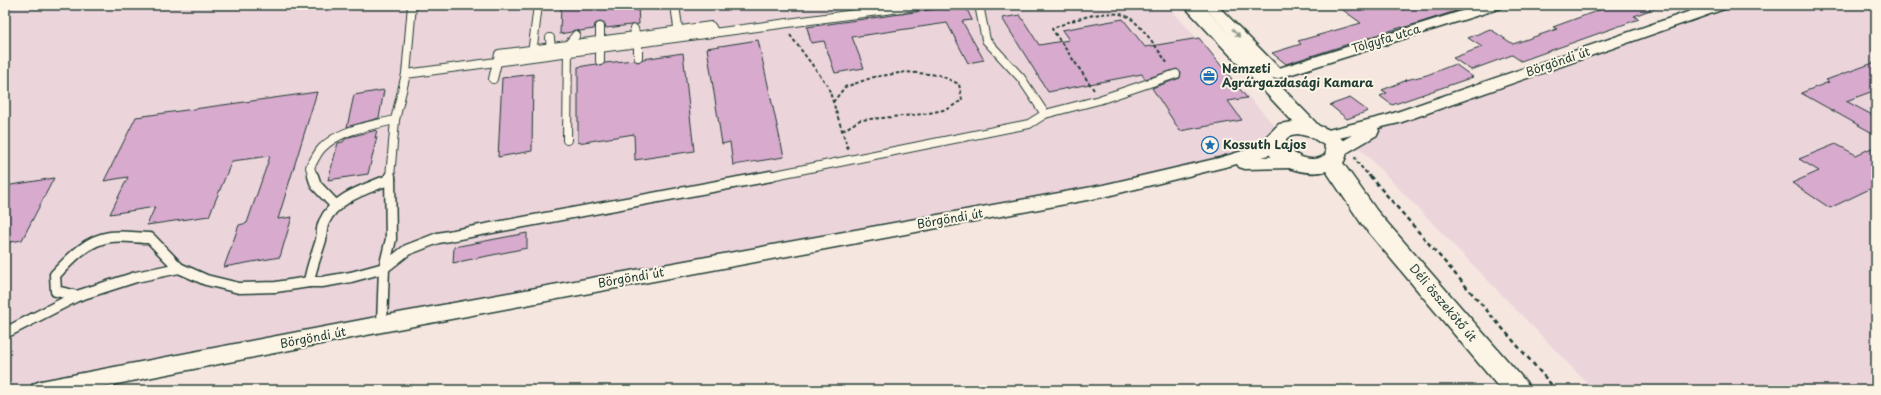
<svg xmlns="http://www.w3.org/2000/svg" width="1881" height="395" viewBox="0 0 1881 395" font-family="'Playpen Sans',sans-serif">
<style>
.built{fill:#ecd4db}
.building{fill:#d7aace;stroke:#1f3d34}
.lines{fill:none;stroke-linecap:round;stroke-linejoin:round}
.lane-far1-casing{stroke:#1f3d34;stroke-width:10}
.lane-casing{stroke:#1f3d34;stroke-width:13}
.street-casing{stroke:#1f3d34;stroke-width:3}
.secondary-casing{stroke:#1f3d34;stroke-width:3}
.path-far1{stroke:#1f3d34;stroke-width:2;stroke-dasharray:3.5 2.5;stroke-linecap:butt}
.path{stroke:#1f3d34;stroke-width:2.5;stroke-dasharray:4.5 3.5;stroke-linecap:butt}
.lane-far1{stroke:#fcf5e5;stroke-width:8}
.lane{stroke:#fcf5e5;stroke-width:10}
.street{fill:#fcf5e5;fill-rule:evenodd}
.secondary{fill:#fcf5e5;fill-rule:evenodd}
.oneway{fill:#8e998c}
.labels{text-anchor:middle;stroke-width:4;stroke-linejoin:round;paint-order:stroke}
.street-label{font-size:12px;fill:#1f3d34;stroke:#fcf5e5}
.poi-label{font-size:12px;font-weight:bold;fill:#1f3d34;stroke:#fcf5e5;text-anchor:start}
</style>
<rect width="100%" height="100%" fill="#f5e6e0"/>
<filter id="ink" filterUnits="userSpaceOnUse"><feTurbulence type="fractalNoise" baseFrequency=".025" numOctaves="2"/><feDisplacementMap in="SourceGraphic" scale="8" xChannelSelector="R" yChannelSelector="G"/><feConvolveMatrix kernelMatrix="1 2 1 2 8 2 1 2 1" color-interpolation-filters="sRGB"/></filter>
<g filter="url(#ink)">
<g class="built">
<polygon points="5,5 1167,5 1295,149 5,390"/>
<polygon points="1742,5 1876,5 1876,390 1594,390 1350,138"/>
</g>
<g class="building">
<polygon points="561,5 638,5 639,24 606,28 605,24 600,22 595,24 594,29 580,31 574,30 571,32 560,34"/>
<polygon points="965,5 972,20 962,21 984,60 968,63 947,23 852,37 864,68 835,73 824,41 811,43 807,27"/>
<polygon points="1336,5 1393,5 1401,10 1417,5 1468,5 1468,7 1403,28 1402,27 1286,64 1272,53 1301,44 1298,41 1361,23"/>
<polygon points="1613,5 1658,5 1658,7 1634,16 1639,19 1521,61 1512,55 1471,70 1453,58 1482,47 1468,38 1490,29 1513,44 1557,29 1553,27"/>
<polygon points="1020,15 1039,45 1069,40 1062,30 1123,19 1145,47 1199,38 1247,98 1228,101 1242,120 1180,131 1152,88 1180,78 1181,73 1177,69 1145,79 1142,74 1048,92 1002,18"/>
<polygon points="758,40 784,157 733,165 730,142 722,144 707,48"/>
<polygon points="683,53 694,151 635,160 634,134 578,143 578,67 596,64 600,66 605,63 634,60 638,62 643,59"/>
<polygon points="1876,62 1876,90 1846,101 1876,117 1876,135 1801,93 1829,82 1826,80"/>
<polygon points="1455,64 1473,77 1392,105 1380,96 1387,93 1382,90 1407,80 1406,80 1427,75"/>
<polygon points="533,74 532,151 498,157 502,78"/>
<polygon points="384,90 379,118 347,127 354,95"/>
<polygon points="317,92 278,219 292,217 280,257 224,267 239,225 247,223 270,156 232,161 209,216 147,225 155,207 110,214 128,177 104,181 136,117"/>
<polygon points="1350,98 1368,111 1347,119 1330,105"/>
<polygon points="377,130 375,138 377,137 368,174 328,180 338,143 343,142 344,140 349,137"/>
<polygon points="1836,144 1856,155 1876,146 1876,186 1830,208 1792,183 1819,171 1799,159"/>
<polygon points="54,178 22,240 5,243 5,186"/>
<polygon points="527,233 527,248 453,263 454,247"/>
</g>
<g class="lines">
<g class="lane-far1-casing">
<g id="lane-far1">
<polyline points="675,5 679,35"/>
<polyline points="979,5 986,40 1021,78 1045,114"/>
<polyline points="600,27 600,61"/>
<polyline points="634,29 638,43 638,57"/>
<polyline points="550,38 551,53"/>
<polyline points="532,54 538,5"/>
<polyline points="406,74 923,5"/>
<polyline points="493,79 499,54 711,26 715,33"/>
<polyline points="567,140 568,45 576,35"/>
<path d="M313,177L310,167C314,161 317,153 322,148C341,129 370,126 395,120"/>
<polyline points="390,177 395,120 406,74 412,5"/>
<polyline points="765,177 1029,124 1045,114 1099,100 1176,74"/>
</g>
</g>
<g class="lane-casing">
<g id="lane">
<polyline points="313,176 316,185 336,206"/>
<path d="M390,179C367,189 335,197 324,222C321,228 322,234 321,240C317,254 311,267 309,282H322L351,277L384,268L407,250L438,238L771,176"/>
<path d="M77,296L56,291L55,275C70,259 87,240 110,237C123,235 137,238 150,238L179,268"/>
<polyline points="382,324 384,268 391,239 390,176"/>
<polyline points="5,333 77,296 136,277 179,268 206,280 239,288 276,287 309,282"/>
</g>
</g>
<g class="street-casing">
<g id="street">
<polygon points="1202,5 1217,5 1279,68 1481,5 1503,5 1501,8 1276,79 1270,77"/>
<polygon points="1708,5 1729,5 1727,8 1399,123 1378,128 1379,131 1377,135 1343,155 1337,157 1331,155 1328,151 1331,147 1352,135 1326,141 1320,140 1318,136 1320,132 1388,115"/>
<polygon points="1276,141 1282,143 1285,147 1282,151 1261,157 1291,156 1297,158 1300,162 1297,166 1291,168 1245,169 1239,167 1237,164 1103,197 382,332 86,390 30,390 33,384 41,381 382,316 1103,185 1219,158"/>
</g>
</g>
<g class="secondary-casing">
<path id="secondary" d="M1183,5H1202L1319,126C1336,131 1355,144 1343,163L1377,211L1526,382L1530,390H1501L1361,223L1326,171C1308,176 1271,168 1266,147C1265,144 1266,140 1266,137L1279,124L1293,122ZM1298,134L1311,137L1324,145L1326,152L1325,155C1312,164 1296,157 1286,146V139L1291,135Z"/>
</g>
<g class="path-far1">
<polyline points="790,35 828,86 848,149"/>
<path d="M1094,90L1052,29C1070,20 1113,6 1130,18C1144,28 1158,50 1168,64"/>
<polyline points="833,102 845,87 874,77 906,72 939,75 959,84 962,100 948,109 924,114 860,120 842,131"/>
<polyline points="1355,156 1356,161 1370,177"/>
</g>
<polyline class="path" points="1370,176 1556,390"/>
<use href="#lane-far1" class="lane-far1"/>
<use href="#lane" class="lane"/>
<use href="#street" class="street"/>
<use href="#secondary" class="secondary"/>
</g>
<defs><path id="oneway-solid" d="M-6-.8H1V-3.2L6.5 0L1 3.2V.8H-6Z"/></defs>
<use class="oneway" href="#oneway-solid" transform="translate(1236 33) rotate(46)"/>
</g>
<defs>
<g id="office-ring" transform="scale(0.9)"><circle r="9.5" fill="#fcf5e5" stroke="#1f6fb2" stroke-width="1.5"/><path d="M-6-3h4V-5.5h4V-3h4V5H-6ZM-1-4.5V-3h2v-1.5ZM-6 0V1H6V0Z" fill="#1f6fb2"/></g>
<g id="sight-ring" transform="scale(0.9)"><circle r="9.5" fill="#fcf5e5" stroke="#1f6fb2" stroke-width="1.5"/><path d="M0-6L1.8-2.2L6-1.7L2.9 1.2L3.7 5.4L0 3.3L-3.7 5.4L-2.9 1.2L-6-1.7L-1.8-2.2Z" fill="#1f6fb2"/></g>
</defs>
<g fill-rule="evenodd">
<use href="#office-ring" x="1209" y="76"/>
<use href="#sight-ring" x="1210" y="145"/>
</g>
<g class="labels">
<g class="street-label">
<text transform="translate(1386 39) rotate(-17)" y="4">Tölgyfa utca</text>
<text transform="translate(1558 62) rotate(-19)" y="4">Börgöndi út</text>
<text transform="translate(950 219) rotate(-10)" y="4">Börgöndi út</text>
<text transform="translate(631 278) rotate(-10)" y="4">Börgöndi út</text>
<text transform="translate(1443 303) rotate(50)" y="4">Déli összekötő út</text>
<text transform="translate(313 338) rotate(-11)" y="4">Börgöndi út</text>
</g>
<g class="poi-label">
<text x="1222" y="73">Nemzeti<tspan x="1222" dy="14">Agrárgazdasági Kamara</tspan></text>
<text x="1223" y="149">Kossuth Lajos</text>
</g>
</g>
<rect width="1881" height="395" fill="none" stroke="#fcf5e5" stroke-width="20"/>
<rect x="10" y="10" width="1861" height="375" fill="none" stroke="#1f3d34" stroke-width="1.5" filter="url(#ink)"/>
</svg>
